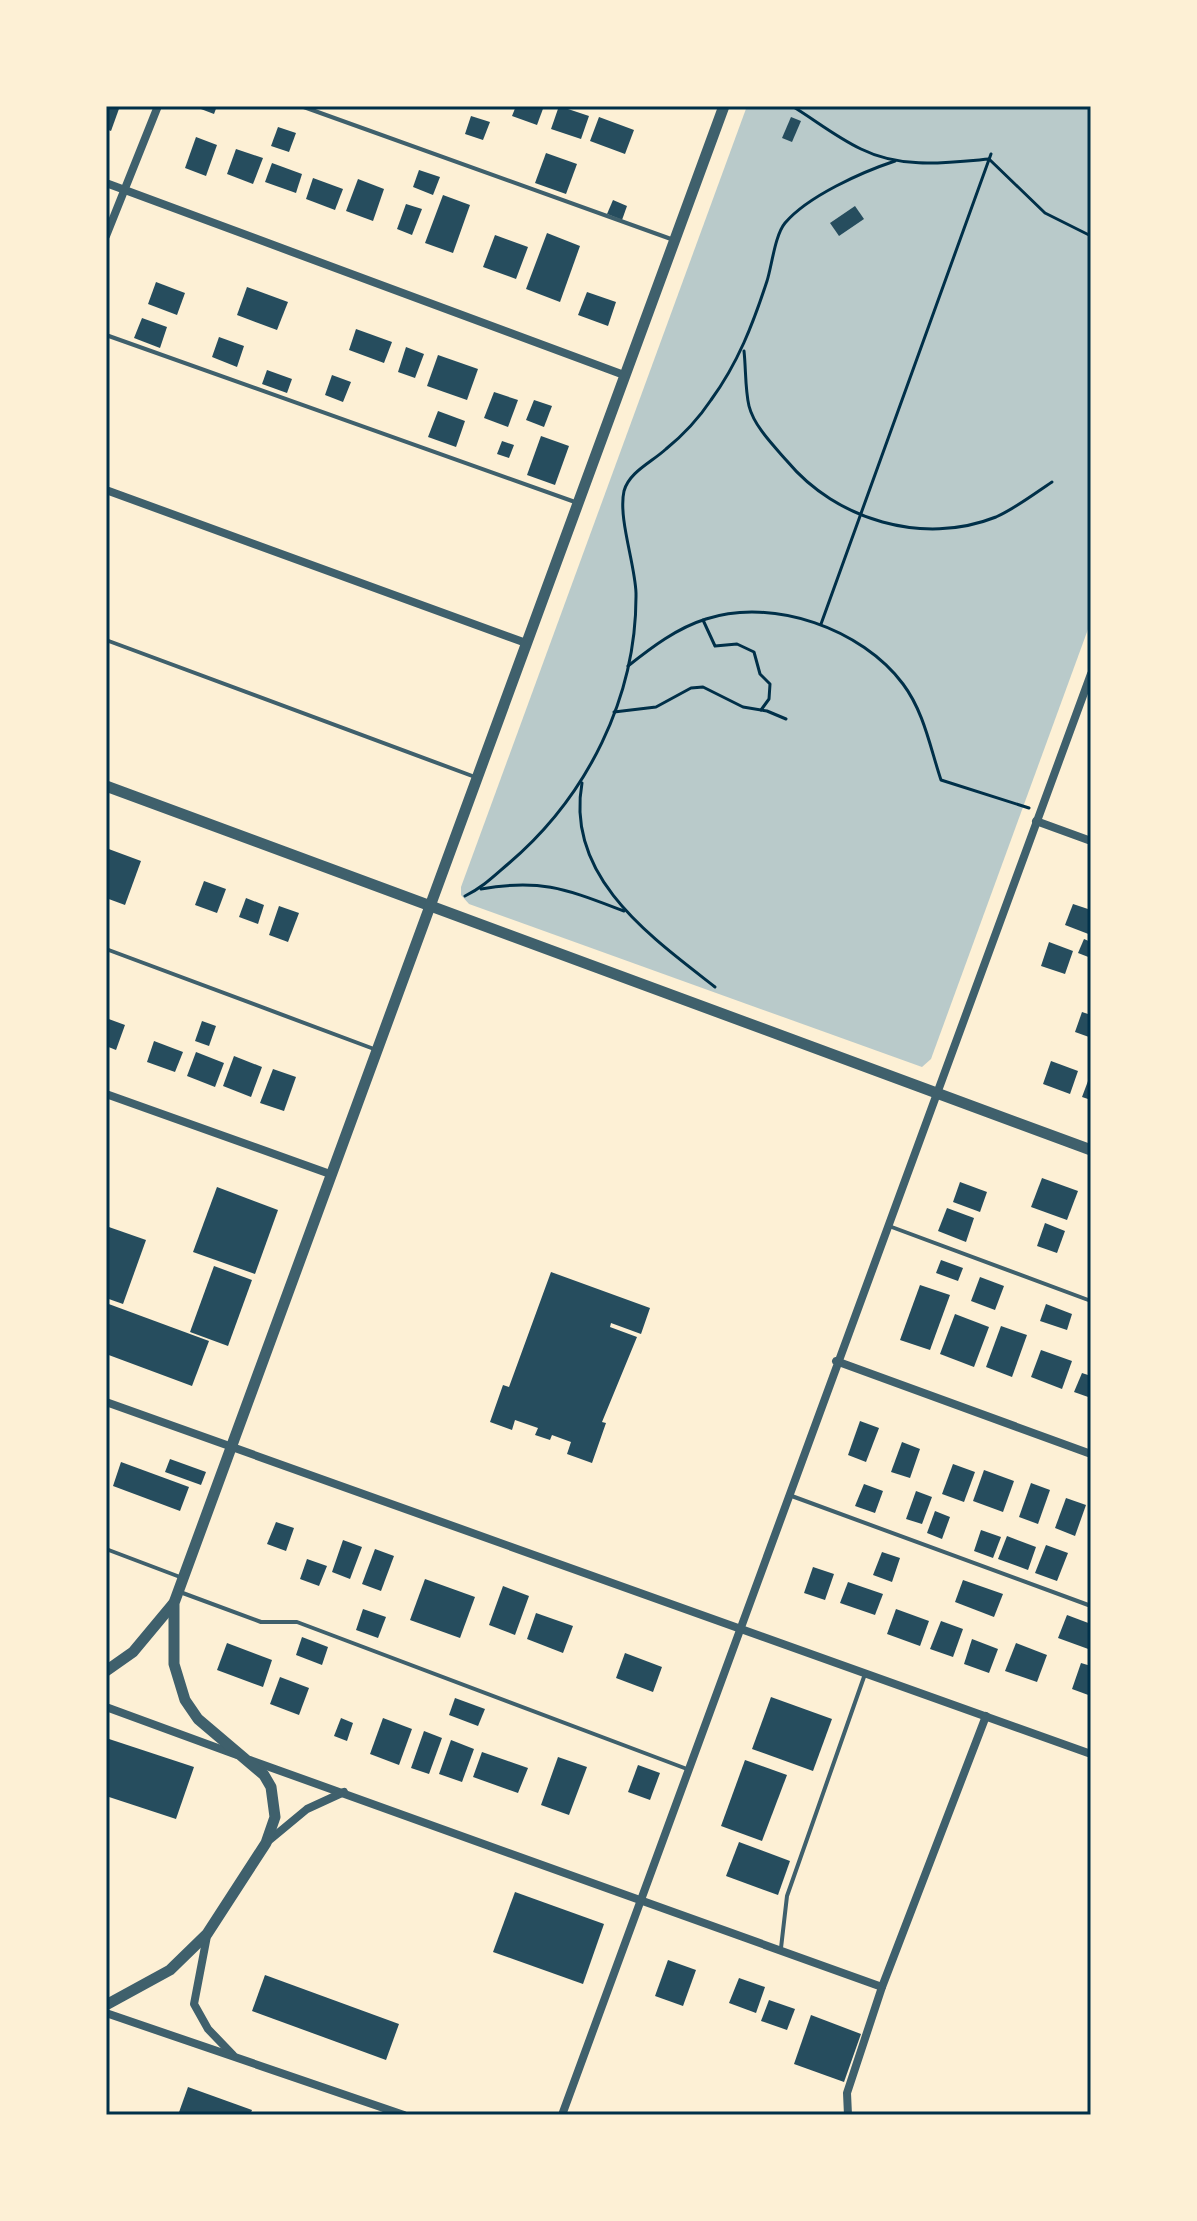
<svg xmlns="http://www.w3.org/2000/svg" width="1197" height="2221" viewBox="0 0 1197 2221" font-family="'Work Sans',sans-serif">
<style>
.green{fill:#b9caca}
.building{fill:#264d5e}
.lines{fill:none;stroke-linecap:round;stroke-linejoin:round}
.path{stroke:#003049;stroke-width:3}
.service{stroke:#3f606c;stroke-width:4}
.minor{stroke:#3f606c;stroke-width:8}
.tertiary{stroke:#3f606c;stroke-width:11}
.neatline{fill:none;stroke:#003049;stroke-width:3}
</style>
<rect width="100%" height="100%" fill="#fdf0d5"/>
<polygon class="green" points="747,106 1091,106 1091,621 931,1059 922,1067 469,904 461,895 461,887"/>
<g class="building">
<polygon points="106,106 120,106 111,131 106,129"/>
<polygon points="193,106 217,106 214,114"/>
<polygon points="516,106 544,106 537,125 512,116"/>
<polygon points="559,106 589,116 581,139 551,129"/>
<polygon points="471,116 490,122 483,140 465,134"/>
<polygon points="599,117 634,130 625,154 590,141"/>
<polygon points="791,117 801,121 792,142 782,138"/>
<polygon points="278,127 296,133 289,152 271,146"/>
<polygon points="196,137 217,145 206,176 185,168"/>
<polygon points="236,149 263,158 253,184 227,174"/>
<polygon points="546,153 577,164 566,194 535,183"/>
<polygon points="272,163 302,174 296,193 265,182"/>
<polygon points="419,170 440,177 433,195 413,187"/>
<polygon points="313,178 343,189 335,210 306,199"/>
<polygon points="358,179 384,189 373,221 346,211"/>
<polygon points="443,195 470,205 453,253 425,243"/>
<polygon points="613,200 627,206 622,220 607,214"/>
<polygon points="406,204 422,209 412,235 397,229"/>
<polygon points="855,206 864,219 839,236 830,223"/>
<polygon points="547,233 580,246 560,302 526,289"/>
<polygon points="495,235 528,247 516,279 483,267"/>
<polygon points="156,282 185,293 177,315 148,304"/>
<polygon points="247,287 288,302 277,330 237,315"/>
<polygon points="587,292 616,302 608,326 578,315"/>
<polygon points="142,318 167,327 160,348 134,338"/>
<polygon points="356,329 392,342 384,363 349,350"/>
<polygon points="219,337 244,346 237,367 212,357"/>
<polygon points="406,347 424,354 415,378 398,372"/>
<polygon points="438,355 478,369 467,400 427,386"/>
<polygon points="267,370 292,379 287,393 262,384"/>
<polygon points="332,375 351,382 343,402 325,395"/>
<polygon points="494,392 518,400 508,427 484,418"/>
<polygon points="534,400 552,406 544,427 526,420"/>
<polygon points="438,411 465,421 456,447 428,437"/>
<polygon points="541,436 569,446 555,485 527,475"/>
<polygon points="502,441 514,445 509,458 497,454"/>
<polygon points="106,848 141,861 125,905 106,898"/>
<polygon points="204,881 226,889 217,913 195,905"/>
<polygon points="246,898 264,905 258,924 239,917"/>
<polygon points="1073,904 1091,910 1091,935 1065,925"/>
<polygon points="279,906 299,913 288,942 269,935"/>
<polygon points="1084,939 1091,942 1091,958 1078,953"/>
<polygon points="1049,942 1073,951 1065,974 1041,966"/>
<polygon points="1082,1012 1091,1015 1089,1037 1075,1032"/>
<polygon points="106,1018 125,1025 116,1050 106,1046"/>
<polygon points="202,1021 216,1026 209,1046 195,1041"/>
<polygon points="154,1041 183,1052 175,1072 147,1062"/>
<polygon points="196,1052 224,1063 215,1087 187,1076"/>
<polygon points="234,1056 262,1067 251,1097 223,1086"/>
<polygon points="1051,1061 1078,1071 1070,1094 1043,1084"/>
<polygon points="273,1069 296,1077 284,1111 260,1103"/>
<polygon points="1091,1073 1091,1100 1082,1097"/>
<polygon points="1042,1178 1078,1191 1067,1220 1031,1207"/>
<polygon points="960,1182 987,1192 980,1212 953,1202"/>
<polygon points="217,1187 278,1210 255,1274 193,1252"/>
<polygon points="947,1208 974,1218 966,1242 938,1231"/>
<polygon points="1045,1223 1065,1231 1057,1253 1037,1246"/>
<polygon points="106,1226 146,1240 123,1304 106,1298"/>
<polygon points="941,1260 963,1268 958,1281 936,1273"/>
<polygon points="214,1266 252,1280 228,1346 190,1332"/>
<polygon points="551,1272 650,1308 641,1334 611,1323 610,1327 637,1337 602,1422 606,1423 592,1463 567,1454 571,1442 552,1435 550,1440 535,1435 538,1428 515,1420 512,1430 490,1422 503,1385 509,1387"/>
<polygon points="980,1277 1004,1286 995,1310 971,1301"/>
<polygon points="920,1285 950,1295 930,1350 900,1340"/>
<polygon points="106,1303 209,1341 192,1386 106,1354"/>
<polygon points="1046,1304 1072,1314 1067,1330 1040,1321"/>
<polygon points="955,1314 989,1327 974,1367 940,1354"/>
<polygon points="1001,1326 1027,1335 1012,1377 986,1367"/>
<polygon points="1041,1350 1072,1361 1062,1389 1031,1377"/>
<polygon points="1082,1373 1091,1376 1091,1398 1074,1392"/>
<polygon points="860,1421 879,1428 866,1462 848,1455"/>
<polygon points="902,1442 920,1449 910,1478 891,1472"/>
<polygon points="170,1459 206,1472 201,1485 165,1472"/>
<polygon points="121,1462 189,1487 180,1511 113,1486"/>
<polygon points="953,1464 975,1472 964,1502 942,1494"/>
<polygon points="984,1470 1014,1481 1003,1512 973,1501"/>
<polygon points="1031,1483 1050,1490 1038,1524 1019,1517"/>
<polygon points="864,1484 883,1491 875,1513 855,1506"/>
<polygon points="916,1491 932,1497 922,1524 906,1519"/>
<polygon points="1066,1498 1086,1505 1075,1536 1055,1528"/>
<polygon points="935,1511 950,1517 942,1539 927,1533"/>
<polygon points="276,1522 294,1528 286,1551 267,1544"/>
<polygon points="981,1530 1001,1537 993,1558 974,1551"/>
<polygon points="1007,1536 1036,1547 1028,1570 998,1559"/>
<polygon points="343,1540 362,1547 350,1579 332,1572"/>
<polygon points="1046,1545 1068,1553 1057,1581 1035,1573"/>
<polygon points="375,1549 394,1556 381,1591 362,1584"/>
<polygon points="882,1552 900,1558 892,1582 873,1575"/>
<polygon points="307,1559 327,1566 319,1586 300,1579"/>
<polygon points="813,1567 834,1574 825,1600 804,1593"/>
<polygon points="425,1579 475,1597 460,1638 410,1620"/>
<polygon points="963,1580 1003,1594 994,1617 955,1602"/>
<polygon points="848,1582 883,1594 875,1615 840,1603"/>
<polygon points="503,1586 529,1596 515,1635 489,1625"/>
<polygon points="363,1609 386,1617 378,1638 356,1630"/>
<polygon points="896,1609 929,1621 920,1646 887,1634"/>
<polygon points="536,1613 573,1626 563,1653 527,1639"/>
<polygon points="1067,1615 1091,1624 1091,1650 1058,1638"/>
<polygon points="941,1621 963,1629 953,1657 930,1649"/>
<polygon points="302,1637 328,1647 322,1665 296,1655"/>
<polygon points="972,1639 998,1649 989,1673 964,1664"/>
<polygon points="227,1643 272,1660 263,1687 217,1670"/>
<polygon points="1016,1643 1047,1655 1037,1682 1005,1671"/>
<polygon points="625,1653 662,1667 653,1692 616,1678"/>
<polygon points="1081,1663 1091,1666 1091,1696 1072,1689"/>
<polygon points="280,1677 309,1688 299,1715 270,1704"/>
<polygon points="771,1697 832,1719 813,1771 752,1749"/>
<polygon points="455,1698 485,1709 478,1726 449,1715"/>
<polygon points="341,1718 353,1723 347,1741 334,1736"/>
<polygon points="383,1718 412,1729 399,1765 370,1754"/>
<polygon points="424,1731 442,1738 429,1774 411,1768"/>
<polygon points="106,1738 194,1767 176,1819 106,1796"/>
<polygon points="451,1740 474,1749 462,1782 439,1774"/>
<polygon points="482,1752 528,1768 518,1793 473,1777"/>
<polygon points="558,1757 587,1767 569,1815 541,1805"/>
<polygon points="745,1760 787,1775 762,1841 721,1826"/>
<polygon points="638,1765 660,1773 650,1800 628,1792"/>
<polygon points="739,1842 790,1861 778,1895 726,1876"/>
<polygon points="515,1892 604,1924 583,1984 493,1952"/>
<polygon points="668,1960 696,1970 683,2006 655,1996"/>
<polygon points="265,1975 399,2024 386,2060 252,2011"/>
<polygon points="739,1978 765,1987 756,2013 729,2003"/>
<polygon points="769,2000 795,2009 787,2030 761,2021"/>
<polygon points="811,2015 861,2034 844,2082 794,2064"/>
<polygon points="188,2087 252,2110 250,2115 178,2115"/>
</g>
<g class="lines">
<g class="path">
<path d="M792,106C815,120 836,137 861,149C901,169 945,163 989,159L1045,213L1091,236"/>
<path d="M744,351C746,369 745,389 749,406C754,426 773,445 787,461C836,520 923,546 996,517C1016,508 1034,494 1052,482"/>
<polyline points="703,620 715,646 737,644 754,652 760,674 770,684 769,699 761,710"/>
<polyline points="821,624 991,154"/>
<path d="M628,666C652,647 677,628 706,619C773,597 862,629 903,684C924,712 930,747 941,780L1029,808"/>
<polyline points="614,712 656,707 691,688 703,687 743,707 767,711 786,719"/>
<path d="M582,783C565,877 651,937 715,987"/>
<path d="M481,889C542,878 568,890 624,911"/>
<path d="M465,896C482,888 494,876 508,864C587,797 637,697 636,593C635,564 618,518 624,491C629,472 652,462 666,449C682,436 699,418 711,400C738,363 753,324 767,281C772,265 775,235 785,223C808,196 862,172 895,161"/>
</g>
<g class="service">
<polyline points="301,106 671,239"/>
<polyline points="106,335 575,502"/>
<polyline points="106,640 475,777"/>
<polyline points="106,949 374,1049"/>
<polyline points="889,1226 1091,1301"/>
<polyline points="789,1495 1091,1606"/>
<polyline points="106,1549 180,1577"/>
<polyline points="180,1592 261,1622 297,1622 687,1769"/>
<polyline points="781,1948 787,1896 865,1674"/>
</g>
<g class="minor">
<polyline points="106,183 624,375"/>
<polyline points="106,236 158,106"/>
<polyline points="106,490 526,643"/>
<polyline points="1036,821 1091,841"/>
<polyline points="106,1094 330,1174"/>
<polyline points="836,1361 1091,1454"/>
<polyline points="106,1402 1091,1754"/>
<polyline points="106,1707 237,1755"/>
<polyline points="250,1760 882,1987"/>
<polyline points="266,1843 307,1809 344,1792"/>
<polyline points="207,1936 194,2004 208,2029 233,2055"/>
<polyline points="106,2013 404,2115"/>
<polyline points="562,2115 1091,674"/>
<polyline points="848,2115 847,2093 882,1987 986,1716"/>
</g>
<g class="tertiary">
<polyline points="106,786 1091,1150"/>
<polyline points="106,1671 133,1652 173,1604"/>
<polyline points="106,2005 170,1970 207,1934 266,1843 275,1817 271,1787 264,1775 198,1719 185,1700 174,1664 174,1603 724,106"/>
</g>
</g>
<rect width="1197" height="2221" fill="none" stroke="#fdf0d5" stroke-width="216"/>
<rect x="108" y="108" width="981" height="2005" class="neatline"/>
</svg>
